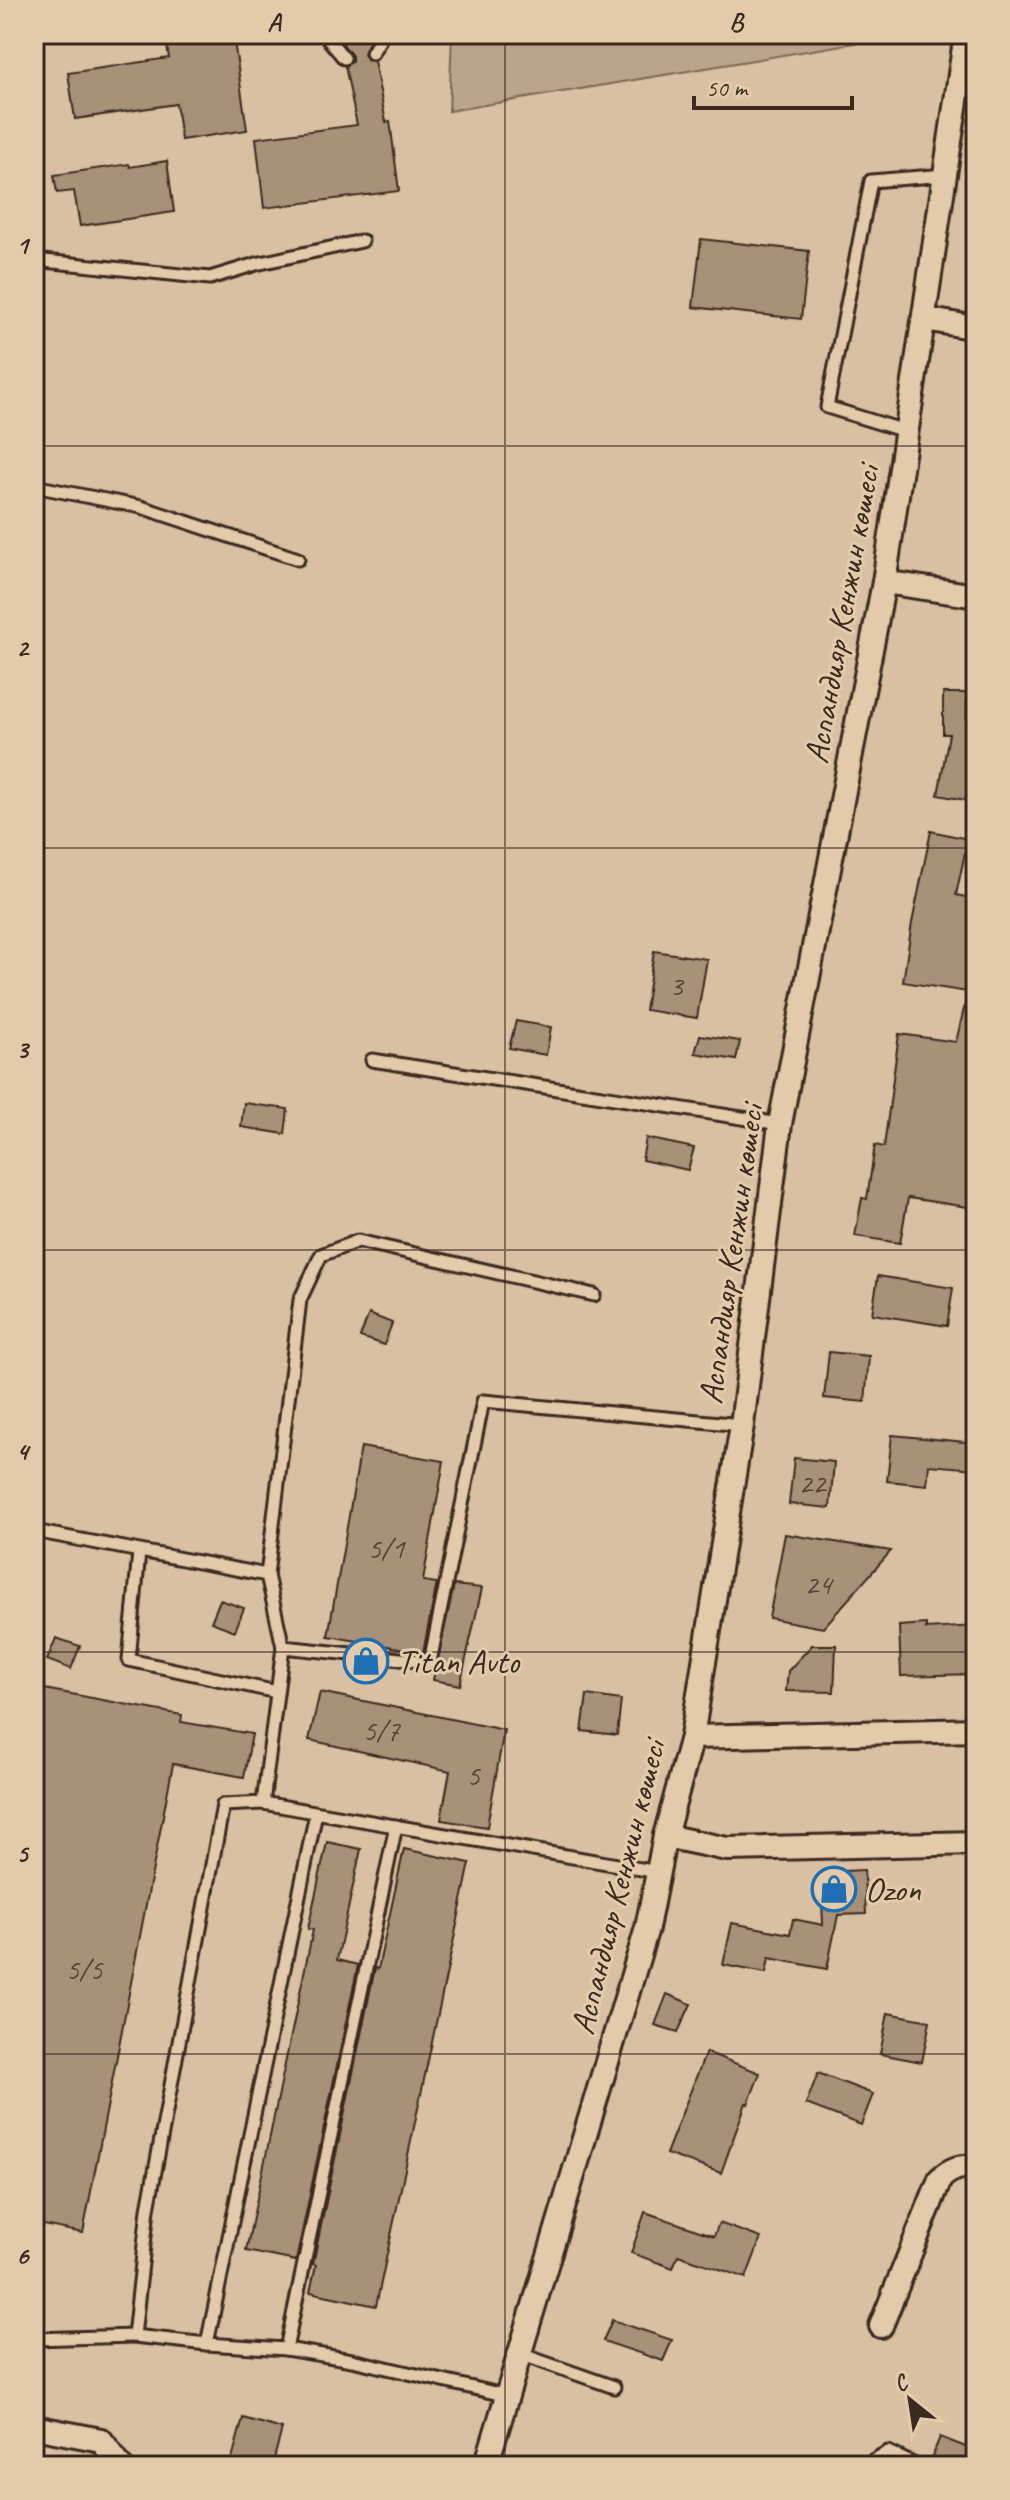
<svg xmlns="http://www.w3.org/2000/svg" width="1010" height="2500" viewBox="0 0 1010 2500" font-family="Caveat,sans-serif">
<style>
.green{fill:#bca48a;stroke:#7c6754;stroke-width:2}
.building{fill:#a79179;stroke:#3b2a1e;stroke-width:2}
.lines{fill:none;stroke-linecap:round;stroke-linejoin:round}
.lane-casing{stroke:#3b2a1e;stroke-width:17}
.street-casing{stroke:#3b2a1e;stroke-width:28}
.lane{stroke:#e3caab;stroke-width:11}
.street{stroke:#e3caab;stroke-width:22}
.grid{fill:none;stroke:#3b2a1e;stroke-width:2;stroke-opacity:0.55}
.labels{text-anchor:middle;stroke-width:6;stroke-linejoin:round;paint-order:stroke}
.number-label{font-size:30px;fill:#564435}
.street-label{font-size:34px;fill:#3b2a1e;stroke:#e3caab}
.poi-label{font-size:34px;fill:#3b2a1e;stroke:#e3caab;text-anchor:start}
.neatline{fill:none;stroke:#3b2a1e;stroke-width:3}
.grid-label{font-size:26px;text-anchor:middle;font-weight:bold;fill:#3b2a1e}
</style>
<rect width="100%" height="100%" fill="#d9c0a3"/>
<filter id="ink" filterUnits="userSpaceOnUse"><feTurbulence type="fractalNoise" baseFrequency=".0125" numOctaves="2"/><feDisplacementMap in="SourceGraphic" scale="16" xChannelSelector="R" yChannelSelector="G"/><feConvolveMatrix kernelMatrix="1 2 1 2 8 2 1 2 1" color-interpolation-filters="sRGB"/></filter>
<g filter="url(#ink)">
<polygon class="green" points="452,34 908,34 449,111"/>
<g class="building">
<polygon points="165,34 233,34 247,130 181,140 176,104 75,119 68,73 169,58"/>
<polygon points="339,34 368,34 370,40 364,54 367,60 374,61 386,122 390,121 399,191 264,208 256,138 357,125 345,66 352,62 352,56 340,40"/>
<polygon points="167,161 174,212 80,226 74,191 57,193 54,175 129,164 130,167"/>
<polygon points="701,239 809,251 801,319 693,307"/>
<polygon points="943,693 967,693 966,759 976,761 971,801 938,795 949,734 943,734"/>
<polygon points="931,831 968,839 956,895 976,899 976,1154 968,1207 908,1198 900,1243 855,1236 862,1198 867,1199 875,1145 884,1147 899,1034 956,1042 968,992 903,982 912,923"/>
<polygon points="654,951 707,959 697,1018 645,1010"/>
<polygon points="516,1021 551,1027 546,1055 509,1048"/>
<polygon points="700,1035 740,1041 736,1060 695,1053"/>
<polygon points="244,1103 288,1109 285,1134 241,1127"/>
<polygon points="646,1138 694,1148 688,1170 642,1160"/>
<polygon points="878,1276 953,1288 947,1326 872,1314"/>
<polygon points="369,1314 392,1323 384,1345 360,1337"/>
<polygon points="829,1352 869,1356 865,1402 824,1398"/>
<polygon points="892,1435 976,1443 976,1469 929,1465 927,1485 887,1481"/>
<polygon points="361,1447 444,1461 423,1581 437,1583 423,1652 328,1636"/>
<polygon points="794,1458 834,1462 830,1508 789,1504"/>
<polygon points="785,1534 891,1551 823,1628 769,1618"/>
<polygon points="454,1585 482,1588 460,1685 433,1680"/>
<polygon points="220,1600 244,1608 235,1631 211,1622"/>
<polygon points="926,1624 926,1629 976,1626 976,1674 901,1676 899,1626"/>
<polygon points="56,1638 80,1646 71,1669 47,1660"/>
<polygon points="812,1645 836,1645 834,1692 786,1691 788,1671"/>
<polygon points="34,1687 182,1715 181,1722 252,1734 244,1777 173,1764 83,2233 34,2223"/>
<polygon points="320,1692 504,1730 487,1827 441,1820 450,1771 309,1740"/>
<polygon points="587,1695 621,1700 617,1735 582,1731"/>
<polygon points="327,1842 361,1849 337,1960 358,1965 296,2261 246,2251 313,1930 308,1929"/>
<polygon points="404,1849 470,1863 376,2306 310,2292 316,2265 313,2264 375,1968 378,1969"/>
<polygon points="864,1870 866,1914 838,1915 827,1969 769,1958 766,1973 723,1965 732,1923 790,1934 793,1919 823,1925 821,1872"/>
<polygon points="667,1994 691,2004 678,2032 655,2025"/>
<polygon points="888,2013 930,2021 922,2062 880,2054"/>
<polygon points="706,2052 760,2073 748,2104 746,2103 721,2173 666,2154"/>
<polygon points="818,2073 873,2094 861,2125 806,2104"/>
<polygon points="645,2212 714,2236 719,2223 761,2238 746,2278 678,2255 673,2268 631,2253"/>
<polygon points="612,2320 672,2340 663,2361 603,2341"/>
<polygon points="243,2418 282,2429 272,2466 230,2466"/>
<polygon points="940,2437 976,2451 976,2466 928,2466"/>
</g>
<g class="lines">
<g class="lane-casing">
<g id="lane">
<polyline points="324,34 344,58"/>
<polyline points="372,53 383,34"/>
<polyline points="34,260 210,278 256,264 362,241"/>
<polyline points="908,432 827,407 871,181 946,175"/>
<polyline points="34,486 141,507 298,559"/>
<polyline points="372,1060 780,1124"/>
<polyline points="34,1531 267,1575 283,1647"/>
<polyline points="139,1552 129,1660 277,1692"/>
<polyline points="267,1575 300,1300 321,1255 358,1241 594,1295"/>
<polyline points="263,1803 658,1872"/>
<polyline points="34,2339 134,2336"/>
<polyline points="207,2344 316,1813"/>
<polyline points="286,2349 396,1826"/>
<polyline points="520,2354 614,2387"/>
<polyline points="508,2396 352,2360 286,2349 207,2344 134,2336 148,2209 223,1805 263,1803 283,1647 430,1662 483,1401 742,1425"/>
<polyline points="863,2466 888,2452 917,2466"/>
</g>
</g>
<g class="street-casing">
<g id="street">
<polyline points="925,319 976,328"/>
<polyline points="884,582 976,596"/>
<polyline points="692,1737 976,1730"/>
<polyline points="665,1836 727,1849 976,1843"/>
<path d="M881,2326L940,2179C951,2168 960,2166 976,2167"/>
<polyline points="34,2427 101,2440 121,2466"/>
<polyline points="486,2466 647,1928 665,1836 692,1737 742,1425 780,1124 884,582 966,34"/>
</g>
</g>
<use href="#lane" class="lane"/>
<use href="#street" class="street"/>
</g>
</g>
<path class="grid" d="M505,34V2466M34,446H976M34,848H976M34,1250H976M34,1652H976M34,2054H976"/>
<defs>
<g id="shop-ring" transform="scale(2.3)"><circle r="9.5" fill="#e3caab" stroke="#1f6fb2" stroke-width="1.5"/><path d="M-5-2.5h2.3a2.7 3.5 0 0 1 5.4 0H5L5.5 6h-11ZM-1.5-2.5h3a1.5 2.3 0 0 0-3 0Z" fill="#1f6fb2"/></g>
</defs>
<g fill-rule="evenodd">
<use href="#shop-ring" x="366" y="1661"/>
<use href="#shop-ring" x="834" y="1889"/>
</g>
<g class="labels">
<g class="number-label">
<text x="676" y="995">3</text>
<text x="812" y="1493">22</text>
<text x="386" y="1558">5/1</text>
<text x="818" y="1594">24</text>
<text x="381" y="1740">5/7</text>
<text x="473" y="1785">5</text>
<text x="84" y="1979">5/5</text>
</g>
<g class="street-label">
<text transform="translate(841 614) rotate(-80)" y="12">Аспандияр Кенжин көшесі</text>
<text transform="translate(730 1254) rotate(-82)" y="12">Аспандияр Кенжин көшесі</text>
<text transform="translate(617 1887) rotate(-76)" y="12">Аспандияр Кенжин көшесі</text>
</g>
<g class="poi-label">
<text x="397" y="1673">Titan Avto</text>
<text x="865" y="1901">Ozon</text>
</g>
</g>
<rect width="1010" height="2500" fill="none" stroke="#e3caab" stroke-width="88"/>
<g transform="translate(910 2400) rotate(330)" stroke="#e3caab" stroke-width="6" paint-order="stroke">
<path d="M0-6L14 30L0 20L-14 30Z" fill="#3b2a1e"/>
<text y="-12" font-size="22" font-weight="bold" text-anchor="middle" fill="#3b2a1e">С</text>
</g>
<path d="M694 96v12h158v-12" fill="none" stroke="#3b2a1e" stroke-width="4"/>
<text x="706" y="96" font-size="24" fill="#3b2a1e" stroke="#e3caab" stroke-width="6" paint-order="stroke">50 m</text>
<rect x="44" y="44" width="922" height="2412" class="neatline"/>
<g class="grid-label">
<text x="274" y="31">A</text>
<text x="736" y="31">B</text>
<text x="22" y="254">1</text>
<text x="22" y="656">2</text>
<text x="22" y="1058">3</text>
<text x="22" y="1460">4</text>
<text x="22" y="1862">5</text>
<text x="22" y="2264">6</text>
</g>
</svg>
